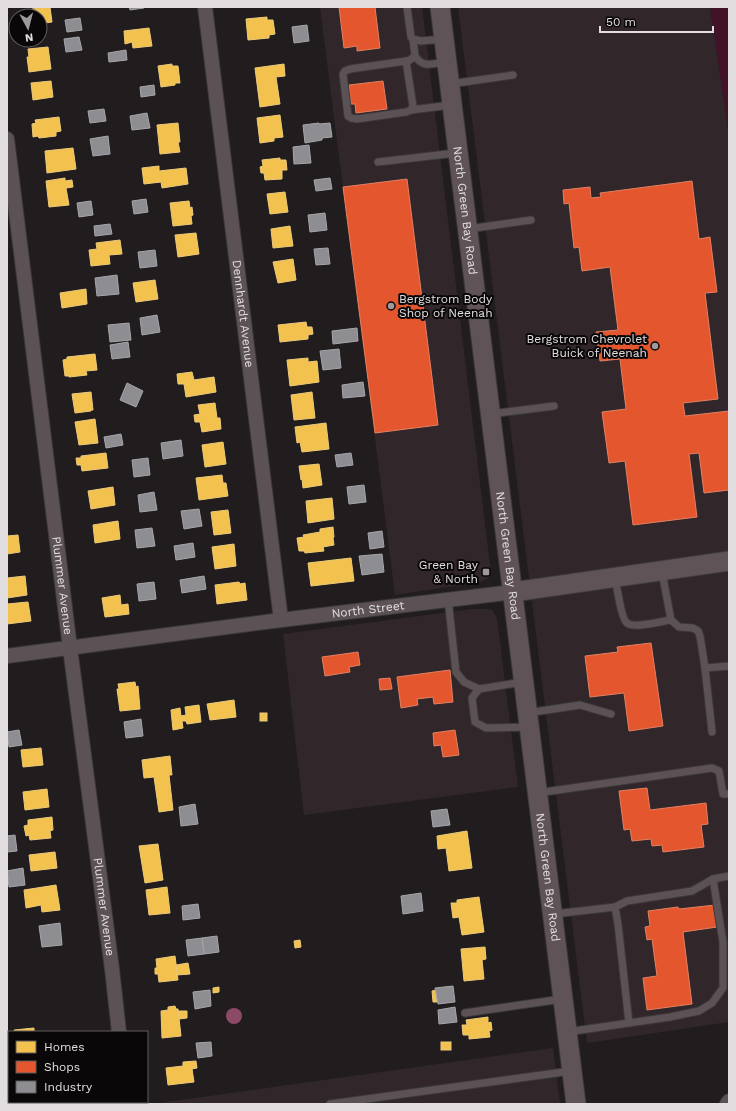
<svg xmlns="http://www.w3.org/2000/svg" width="736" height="1111" viewBox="0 0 736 1111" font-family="'Work Sans',sans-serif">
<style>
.built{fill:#31272b}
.green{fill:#421229}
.water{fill:#8d4a67}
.homes{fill:#f2c14e;stroke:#edca7a}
.shops{fill:#e4572e;stroke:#e38063}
.industry{fill:#8d8d92;stroke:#a6a5a9}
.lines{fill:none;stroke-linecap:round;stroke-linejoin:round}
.lane-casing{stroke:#3b393a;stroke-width:9}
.street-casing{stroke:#3b393a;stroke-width:16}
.secondary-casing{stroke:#3b393a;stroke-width:21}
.lane{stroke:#5c5255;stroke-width:7}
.street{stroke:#5c5255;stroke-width:14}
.secondary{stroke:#5f5358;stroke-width:19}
.poi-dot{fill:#9e9a9c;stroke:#0a0708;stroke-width:1.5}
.labels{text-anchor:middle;stroke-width:4;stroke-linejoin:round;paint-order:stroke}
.street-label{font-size:12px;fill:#e2dee0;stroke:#0a0708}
.poi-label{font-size:12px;fill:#e2dee0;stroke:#0a0708;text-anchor:end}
</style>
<rect width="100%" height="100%" fill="#211d1f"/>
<g class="built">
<polygon points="320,7 422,7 491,573 488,578 481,582 395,595"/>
<polygon points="458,7 710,7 729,136 729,1022 587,1043"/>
<polygon points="472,609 487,609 492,610 497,618 518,787 304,815 283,634"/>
<polygon points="553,1048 560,1104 152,1104"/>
</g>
<polygon class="green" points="710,7 729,7 729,136"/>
<circle class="water" cx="234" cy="1016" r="8"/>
<g class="homes">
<polygon points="50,7 52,22 45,23 46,30 40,31 40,16 33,16 32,9"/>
<polygon points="267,17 267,20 273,20 275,34 269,35 269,38 248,40 246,19"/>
<polygon points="149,28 152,46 133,48 132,42 125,44 124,31"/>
<polygon points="48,47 51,69 29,72 27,57 29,57 28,49"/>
<polygon points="172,64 172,66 178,66 180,83 175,83 175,85 161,87 158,66"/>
<polygon points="284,64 285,76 276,77 280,104 260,107 255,68"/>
<polygon points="51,81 53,97 33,100 31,83"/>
<polygon points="280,115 283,137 274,138 274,141 260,143 257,118"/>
<polygon points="59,117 61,131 56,132 56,136 39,138 38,136 33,137 32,124 36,123 35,120"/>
<polygon points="178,123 180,142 178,142 180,152 160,154 157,125"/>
<polygon points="73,148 76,169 47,173 45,151"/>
<polygon points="280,158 280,160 286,160 287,170 282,170 282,179 265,180 264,173 261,173 260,167 263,166 262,160"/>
<polygon points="159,166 159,171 186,168 188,184 162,188 161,182 144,184 142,168"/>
<polygon points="65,178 65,181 72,180 73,187 66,188 69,205 49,207 46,181"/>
<polygon points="285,192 288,212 270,214 267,194"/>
<polygon points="189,201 190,208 192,207 193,215 191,216 192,224 173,226 170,203"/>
<polygon points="290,226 293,246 273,248 271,229"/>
<polygon points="196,233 199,254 178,257 175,235"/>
<polygon points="120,240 122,254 109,255 110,264 91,266 89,250 97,249 96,243"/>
<polygon points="293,259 296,280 278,283 273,262"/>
<polygon points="155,280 158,299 136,302 133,283"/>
<polygon points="86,289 87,304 62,308 60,293"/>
<polygon points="306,322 307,327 312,327 313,334 308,335 308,339 280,342 278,325"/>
<polygon points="95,354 97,370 86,371 87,375 69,377 69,376 65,376 63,360 67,359 67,357"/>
<polygon points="308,358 308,362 317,361 319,382 290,386 287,360"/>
<polygon points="192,372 194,380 214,377 216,392 186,397 184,384 178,384 177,374"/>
<polygon points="91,392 93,410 91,410 91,411 75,413 72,394"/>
<polygon points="312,392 315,418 294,420 291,395"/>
<polygon points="215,403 217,418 220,418 221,429 202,432 200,422 195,422 194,415 200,414 198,405"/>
<polygon points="95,419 98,443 79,445 75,422"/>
<polygon points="326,423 329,449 302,452 300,442 297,443 295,427"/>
<polygon points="223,442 226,464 205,467 202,445"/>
<polygon points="106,453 108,468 82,471 81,465 77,465 76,458 81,458 81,456"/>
<polygon points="319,464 322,485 303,488 302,479 301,480 299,466"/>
<polygon points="222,475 223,483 226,483 228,496 199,500 196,478"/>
<polygon points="113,487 115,505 91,509 88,491"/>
<polygon points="332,498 334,519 308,523 306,501"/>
<polygon points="228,510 231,533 214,535 211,512"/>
<polygon points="118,521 120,539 95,543 93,525"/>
<polygon points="333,527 334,537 333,538 334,545 323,547 324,551 305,553 304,551 299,551 297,538 304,537 303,535 320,532 320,529"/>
<polygon points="18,535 20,552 7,554 7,536"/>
<polygon points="234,544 236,566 215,569 212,547"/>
<polygon points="351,558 354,581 311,586 308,563"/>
<polygon points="25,576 27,595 7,598 7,578"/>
<polygon points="239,582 240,584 245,583 247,600 217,604 215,585"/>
<polygon points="120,595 121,605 128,604 129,614 105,617 102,598"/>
<polygon points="28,602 31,621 7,624 7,604"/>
<polygon points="135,682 136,687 138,686 140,709 120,711 117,689 119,689 118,684"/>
<polygon points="234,700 236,717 210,720 207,704"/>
<polygon points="199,705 201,722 187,724 186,721 182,721 183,728 173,730 171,710 180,708 181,716 186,715 185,707"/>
<rect x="260" y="713" width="7" height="8"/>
<polygon points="41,748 43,765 23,767 21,750"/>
<polygon points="170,756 172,775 169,775 173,810 159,812 154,777 144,778 142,760"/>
<polygon points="47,789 49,807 25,810 23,792"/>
<polygon points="52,817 53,830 50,831 51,838 30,840 29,835 26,836 24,826 28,825 28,820"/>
<polygon points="467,831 472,868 449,871 446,848 438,849 437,836"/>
<polygon points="158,844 163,880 145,883 139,846"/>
<polygon points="55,852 57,868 31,871 29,855"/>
<polygon points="56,885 60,910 42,912 41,905 26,908 24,890"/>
<polygon points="167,887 170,913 149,915 146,890"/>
<polygon points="479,897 484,932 462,935 459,917 453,918 451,903 457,903 457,900"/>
<polygon points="300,940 301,947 295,948 294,941"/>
<polygon points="485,947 486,959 482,960 484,979 464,981 461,949"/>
<polygon points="175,956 178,980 159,982 158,974 155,974 155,968 157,968 156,959"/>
<polygon points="188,963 190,974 177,975 176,965"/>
<polygon points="219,987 219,992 213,993 213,988"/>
<polygon points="436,990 437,1002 433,1002 432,991"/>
<polygon points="175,1006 176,1009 178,1009 181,1036 162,1038 161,1011 168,1010 168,1007"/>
<polygon points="178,1011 187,1011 187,1018 179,1019"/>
<polygon points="488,1017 488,1023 491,1022 492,1030 489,1031 490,1037 469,1039 469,1035 463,1035 462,1025 467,1025 466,1020"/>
<polygon points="34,1028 34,1032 15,1032 14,1030"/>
<rect x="441" y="1042" width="10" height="8"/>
<polygon points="196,1061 197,1068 192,1069 194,1082 168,1085 166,1068 183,1066 183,1062"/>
</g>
<g class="shops">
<polygon points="339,7 375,7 380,48 357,51 357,46 344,48"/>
<polygon points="383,81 387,109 356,113 355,104 351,104 349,85"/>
<polygon points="407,179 438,425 375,433 343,187"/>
<polygon points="692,181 699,239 710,237 717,292 705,293 718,399 683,403 685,416 729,411 729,490 704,493 699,453 689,454 697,517 633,525 625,461 609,463 602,412 626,409 620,359 600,361 596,332 618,330 610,267 582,271 579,247 574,248 569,203 564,204 563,190 590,187 591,198 601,197 600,193"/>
<polygon points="651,643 663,726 629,731 624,693 590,697 585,656 618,652 617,647"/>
<polygon points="358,652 360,665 349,667 350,672 325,676 322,657"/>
<polygon points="450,670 453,702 434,704 433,697 417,699 418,705 401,708 397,677"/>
<polygon points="390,678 392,689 380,690 379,679"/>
<polygon points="455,730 459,755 443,757 441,745 434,746 433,733"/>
<polygon points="647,788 650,810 706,803 708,824 701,825 704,847 663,852 662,845 652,846 651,839 632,841 630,829 624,830 619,791"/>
<polygon points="715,905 717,927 683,932 692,1004 647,1010 643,978 657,976 652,939 647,940 645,927 650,926 648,911 678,907 679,909"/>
</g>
<g class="industry">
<polygon points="129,7 144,7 144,8 130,10"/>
<polygon points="80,18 82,30 67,32 65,20"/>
<polygon points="307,25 309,41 294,43 292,27"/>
<polygon points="79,37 82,50 66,52 64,39"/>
<polygon points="126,50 127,60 109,62 108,53"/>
<polygon points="154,85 155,95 141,97 140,87"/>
<polygon points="104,109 106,121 90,123 88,111"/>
<polygon points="147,113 150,128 132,130 130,116"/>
<polygon points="319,123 319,124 330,123 332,137 322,138 322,140 305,143 303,125"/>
<polygon points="108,136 110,154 93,156 90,139"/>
<polygon points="309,145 311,163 294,164 293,147"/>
<polygon points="330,178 332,189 316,191 314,180"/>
<polygon points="146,199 148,212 134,214 132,201"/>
<polygon points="91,201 93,215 79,217 77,203"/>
<polygon points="325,213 327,230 310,232 308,215"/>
<polygon points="110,224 112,234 95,236 94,226"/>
<polygon points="328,248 330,264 316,265 314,249"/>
<polygon points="155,250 157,266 140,268 138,252"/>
<polygon points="117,275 119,294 97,296 95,278"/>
<polygon points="157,315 160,332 142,335 140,318"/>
<polygon points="129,323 131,340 110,342 108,325"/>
<polygon points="357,328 358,341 333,344 332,331"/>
<polygon points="128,342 130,357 112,359 110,345"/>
<polygon points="339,349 341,368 323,370 320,351"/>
<polygon points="363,382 365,396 343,398 342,385"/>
<polygon points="127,383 143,391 136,407 120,400"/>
<polygon points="121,434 123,445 106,448 104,437"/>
<polygon points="181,440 183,456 163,459 161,443"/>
<polygon points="351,453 353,465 337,467 335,455"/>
<polygon points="148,458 150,475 134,477 132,460"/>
<polygon points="364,485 366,502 349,504 347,487"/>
<polygon points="154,492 157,510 140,512 138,495"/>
<polygon points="199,509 202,526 184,529 181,511"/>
<polygon points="152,528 155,546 137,548 135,530"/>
<polygon points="382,531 384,547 370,549 368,533"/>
<polygon points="193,543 195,557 176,560 174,546"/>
<polygon points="382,554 384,572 362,575 359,556"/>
<polygon points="204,576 206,589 182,593 180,580"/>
<polygon points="154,582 156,599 139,601 137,584"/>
<polygon points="141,719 143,736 126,738 124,722"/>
<polygon points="19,730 22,745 9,747 7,732"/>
<polygon points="195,804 198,824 181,826 179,807"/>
<polygon points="447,809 450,825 433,827 431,811"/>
<polygon points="15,835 17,851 7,852 7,836"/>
<polygon points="23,868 25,885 9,887 7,871"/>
<polygon points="421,893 423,911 403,914 401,896"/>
<polygon points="198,904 200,918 183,920 182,906"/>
<polygon points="60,923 62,945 42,947 39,926"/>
<polygon points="217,936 219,952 204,954 202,938"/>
<polygon points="202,938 204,954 188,956 186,940"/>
<polygon points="453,986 455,1002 438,1004 435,988"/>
<polygon points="210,990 211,1006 195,1009 193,992"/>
<polygon points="455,1007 457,1022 439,1024 438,1010"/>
<polygon points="211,1042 212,1056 198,1058 196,1043"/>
</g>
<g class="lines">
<g class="lane-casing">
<g id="lane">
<polyline points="407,7 411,37 413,39 421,41 442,39"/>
<path d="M415,56C423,69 434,63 446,62"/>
<polyline points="406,61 413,106 411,110 406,112 357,119 351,118 348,116 343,74 345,71 350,69 406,61 410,60 415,56 413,39"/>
<polyline points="450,84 513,75"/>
<polyline points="411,110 451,105"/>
<polyline points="378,162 456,153"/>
<polyline points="468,229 531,220"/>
<polyline points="491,414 554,406"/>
<polyline points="662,572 671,620 679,627 693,628 698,631 700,636 705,668 729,666"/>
<path d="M615,577C617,586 621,619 627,623C634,629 662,621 671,620"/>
<polyline points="448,599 456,672 464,682 479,689"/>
<polyline points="705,668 712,732"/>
<polyline points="523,682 479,689 472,698 475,722 486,728 529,727"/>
<polyline points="527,713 580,705 611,714"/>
<polyline points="537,793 712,768 719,771 723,794 729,794"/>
<polyline points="615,907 618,924 629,1023"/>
<polyline points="554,914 615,907 627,901 692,891 713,879 729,876"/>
<polyline points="465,1013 562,999"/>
<polyline points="567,1032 670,1017 699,1011 712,1003 723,988 723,942 713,879"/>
<polyline points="330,1104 571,1071"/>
</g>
</g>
<g class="street-casing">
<g id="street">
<path id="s1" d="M205,7L281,620"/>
<path id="s2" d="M7,139L70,648L112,969L119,1032"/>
<path id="s3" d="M7,656L281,620L513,592"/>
<polyline points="28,1104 42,1102"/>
<polyline points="727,1104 729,1101"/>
</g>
</g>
<g class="secondary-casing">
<g id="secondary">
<path id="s4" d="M440,7L576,1104"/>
<polyline points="513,592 729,561"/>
</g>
</g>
<use href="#lane" class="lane"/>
<use href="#street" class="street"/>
<use href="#secondary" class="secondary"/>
</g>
<g class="poi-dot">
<circle cx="391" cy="306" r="4"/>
<circle cx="655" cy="346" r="4"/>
<rect x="482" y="568" width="8" height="8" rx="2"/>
</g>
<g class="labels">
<g class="street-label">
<text dy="4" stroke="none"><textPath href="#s4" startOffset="205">North Green Bay Road</textPath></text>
<text dy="4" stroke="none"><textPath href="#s1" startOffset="309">Dennhardt Avenue</textPath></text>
<text dy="4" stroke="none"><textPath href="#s4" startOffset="553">North Green Bay Road</textPath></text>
<text dy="4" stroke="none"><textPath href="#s2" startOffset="450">Plummer Avenue</textPath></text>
<text dy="4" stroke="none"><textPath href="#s3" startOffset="364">North Street</textPath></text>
<text dy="4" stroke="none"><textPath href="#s4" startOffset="877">North Green Bay Road</textPath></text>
<text dy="4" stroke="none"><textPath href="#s2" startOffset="774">Plummer Avenue</textPath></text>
</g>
<g class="poi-label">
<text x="399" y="303" text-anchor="start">Bergstrom Body<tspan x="399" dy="14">Shop of Neenah</tspan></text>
<text x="647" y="343">Bergstrom Chevrolet<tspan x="647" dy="14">Buick of Neenah</tspan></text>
<text x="478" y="569">Green Bay<tspan x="478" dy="14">&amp; North</tspan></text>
</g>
</g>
<rect width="736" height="1111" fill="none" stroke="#e2dee0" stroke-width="16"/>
<rect x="8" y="1031" width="140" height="72" fill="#0a0708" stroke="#605d5e"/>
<rect x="16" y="1041" width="20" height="12" fill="#f2c14e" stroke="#605d5e"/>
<text x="44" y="1051" font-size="12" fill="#e2dee0">Homes</text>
<rect x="16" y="1061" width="20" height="12" fill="#e4572e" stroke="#605d5e"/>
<text x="44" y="1071" font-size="12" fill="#e2dee0">Shops</text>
<rect x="16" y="1081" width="20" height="12" fill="#8d8d92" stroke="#605d5e"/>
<text x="44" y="1091" font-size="12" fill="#e2dee0">Industry</text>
<g transform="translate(28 28) rotate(173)"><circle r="19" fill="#0a0708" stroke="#605d5e"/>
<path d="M0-3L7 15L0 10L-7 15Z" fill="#9e9a9c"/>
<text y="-6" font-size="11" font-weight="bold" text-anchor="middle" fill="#e2dee0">N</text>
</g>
<path d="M600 26v6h113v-6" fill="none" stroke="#e2dee0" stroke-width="2"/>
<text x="606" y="26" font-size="12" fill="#e2dee0" stroke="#0a0708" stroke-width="3" paint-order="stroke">50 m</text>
</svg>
